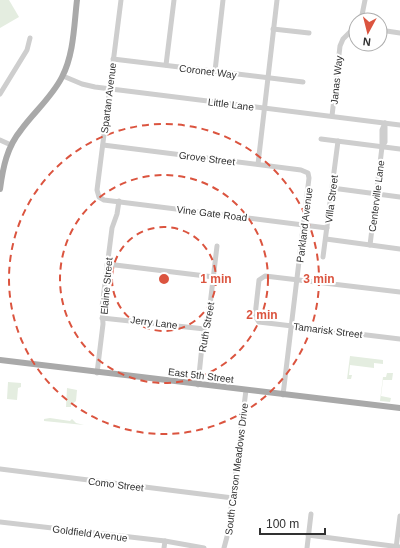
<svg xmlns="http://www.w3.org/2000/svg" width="400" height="548" viewBox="0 0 400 548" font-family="Arial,sans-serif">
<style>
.green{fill:#e4ede0}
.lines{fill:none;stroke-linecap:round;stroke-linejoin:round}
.minor{stroke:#cecece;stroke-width:5}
.major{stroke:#a9a9a9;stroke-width:6}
.ring{fill:none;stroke:#db543f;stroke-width:2;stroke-dasharray:7 5}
.labels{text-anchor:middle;stroke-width:4;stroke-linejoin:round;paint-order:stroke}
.street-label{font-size:10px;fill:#313131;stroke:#fff}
.centre{fill:#db543f;stroke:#fff;stroke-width:2}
.ring-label{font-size:12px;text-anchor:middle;font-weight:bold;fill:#db543f;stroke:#fff;stroke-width:4;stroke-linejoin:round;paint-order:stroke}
</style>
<rect width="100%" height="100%" fill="#fff"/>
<g class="green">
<polygon points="0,0 9,0 19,17 0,28"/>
<polygon points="350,356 383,360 383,364 374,363 374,368 350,365 349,375 352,375 351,379 347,379"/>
<polygon points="387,373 393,373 392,380 383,380 381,396 391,398 390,402 380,401 383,377 386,377"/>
<polygon points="8,382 21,383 21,387 18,388 17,400 7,399"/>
<polygon points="67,388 77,390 76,401 71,405 71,407 66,407"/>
<polygon points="50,418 70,421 72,419 76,423 84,425 44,421 44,419"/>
</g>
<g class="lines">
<g class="minor">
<polyline points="121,0 97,190 99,197 104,200 327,228"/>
<polyline points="361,20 365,0"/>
<polyline points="273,29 309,33"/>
<polyline points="380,30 400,33"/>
<polyline points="113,59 303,82"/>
<polyline points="166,65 174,0"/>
<polyline points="215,71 223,0"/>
<polyline points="63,76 82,84 95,87 400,125"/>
<polyline points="0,94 27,50 30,38"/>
<polyline points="332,116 340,46 343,39 356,26"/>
<polyline points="321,139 400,149"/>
<polyline points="0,140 11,145"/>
<polyline points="103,145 301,170 308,173 309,178 283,395"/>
<polyline points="382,147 385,142 385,123"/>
<polyline points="258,164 277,0"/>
<polyline points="332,188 400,197"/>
<polyline points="326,239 400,249"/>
<polyline points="370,245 382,147 382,130 385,123"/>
<polyline points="323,257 338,141"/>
<polyline points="107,264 214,277"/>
<polyline points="400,292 265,276 259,280 255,316 259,322 400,339"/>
<polyline points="102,318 205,329"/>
<polyline points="97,373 103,324 102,307 112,228 117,214 119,201"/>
<polyline points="198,385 203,336 208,322 217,246"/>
<polyline points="0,469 233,498"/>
<polyline points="0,522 165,541 204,548"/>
<polyline points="308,535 400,547"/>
<polyline points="164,548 165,541"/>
<polyline points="224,548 228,533 246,390"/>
<polyline points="307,548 311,514"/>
<polyline points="396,548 400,516"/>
</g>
<g class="major">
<path d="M0,189C3,167 7,147 21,130C34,112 52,97 62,77C74,54 74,25 77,0"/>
<polyline points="0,360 400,408"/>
</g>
</g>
<g class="ring">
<circle cx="164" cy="279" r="52"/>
<circle cx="164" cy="279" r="104"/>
<circle cx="164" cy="279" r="155"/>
</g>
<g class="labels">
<g class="street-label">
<text transform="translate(208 71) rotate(7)" y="4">Coronet Way</text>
<text transform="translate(336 80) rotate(-84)" y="4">Janas Way</text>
<text transform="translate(108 98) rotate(-83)" y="4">Spartan Avenue</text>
<text transform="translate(231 104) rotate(7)" y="4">Little Lane</text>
<text transform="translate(207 158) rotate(7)" y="4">Grove Street</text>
<text transform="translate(376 196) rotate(-83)" y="4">Centerville Lane</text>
<text transform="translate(331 199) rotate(-83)" y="4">Villa Street</text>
<text transform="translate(212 213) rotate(7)" y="4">Vine Gate Road</text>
<text transform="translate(304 225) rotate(-83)" y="4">Parkland Avenue</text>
<text transform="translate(106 286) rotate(-85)" y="4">Elaine Street</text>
<text transform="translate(154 322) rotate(7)" y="4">Jerry Lane</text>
<text transform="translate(206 327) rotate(-80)" y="4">Ruth Street</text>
<text transform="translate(328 330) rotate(7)" y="4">Tamarisk Street</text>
<text transform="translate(201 375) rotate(7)" y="4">East 5th Street</text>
<text transform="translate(236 469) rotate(-83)" y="4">South Carson Meadows Drive</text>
<text transform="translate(116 484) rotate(7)" y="4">Como Street</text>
<text transform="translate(90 533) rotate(7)" y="4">Goldfield Avenue</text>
</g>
</g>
<circle cx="164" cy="279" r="6" class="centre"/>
<g class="ring-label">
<text x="216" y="283">1 min</text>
<text x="319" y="283">3 min</text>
<text x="262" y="319">2 min</text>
</g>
<g transform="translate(368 32) rotate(187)"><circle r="19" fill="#ffffff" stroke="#adadad"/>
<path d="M0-3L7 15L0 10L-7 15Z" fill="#db543f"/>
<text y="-6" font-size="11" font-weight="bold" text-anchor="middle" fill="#313131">N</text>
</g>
<path d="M260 528v6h65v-6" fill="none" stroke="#313131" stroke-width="2"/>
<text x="266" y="528" font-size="12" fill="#313131" stroke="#ffffff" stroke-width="3" paint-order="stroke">100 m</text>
</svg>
